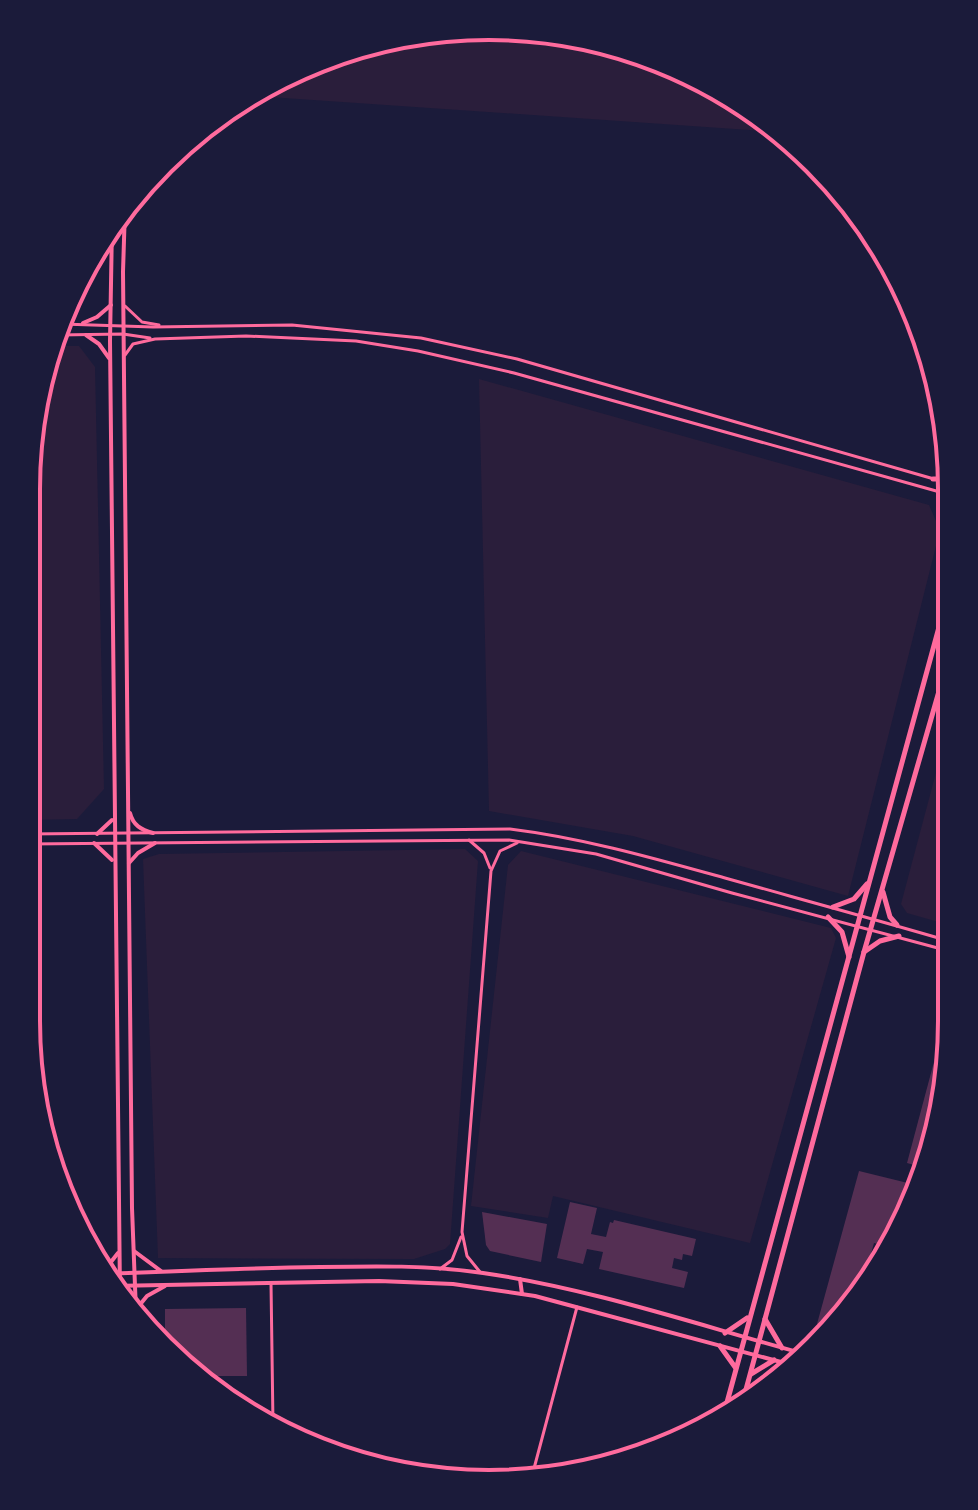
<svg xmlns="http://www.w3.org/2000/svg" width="978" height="1510" viewBox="0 0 978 1510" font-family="Figtree,sans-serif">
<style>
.green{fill:#2a1e3b}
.building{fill:#542f53}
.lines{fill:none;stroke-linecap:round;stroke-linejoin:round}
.minor{stroke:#ff6b9d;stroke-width:3}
.tertiary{stroke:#ff6b9d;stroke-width:4}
.secondary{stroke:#ff6b9d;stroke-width:5}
.rim{fill:none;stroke:#ff6b9d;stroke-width:4}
</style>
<rect width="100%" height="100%" fill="#1b1b3a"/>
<g class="green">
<polygon points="458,27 637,50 780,132 255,96 284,74"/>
<polygon points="55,346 79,346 95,367 104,789 77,819 27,820 30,428"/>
<polygon points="479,379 929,505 940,530 848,896 633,836 489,811"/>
<polygon points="950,720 949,925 907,913 901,904"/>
<polygon points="465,849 478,861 450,1244 445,1249 414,1259 158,1258 143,859 159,854"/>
<polygon points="521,851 831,928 836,938 750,1243 553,1196 548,1218 471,1206 508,865"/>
<polygon points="27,857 35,857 37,1068 34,1068 26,1021"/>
</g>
<g class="building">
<polygon points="943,1028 948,1029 948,1081 925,1168 907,1163"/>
<polygon points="859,1171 920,1186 917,1199 887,1246 874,1243 862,1286 837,1326 835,1328 826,1327 817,1324"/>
<polygon points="570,1202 597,1208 591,1234 606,1237 610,1222 613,1223 614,1220 696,1239 692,1256 683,1254 682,1260 674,1258 672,1268 688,1272 684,1288 599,1269 603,1252 587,1249 583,1264 557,1258"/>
<polygon points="482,1212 547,1224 541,1262 490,1251 486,1245"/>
<polygon points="246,1308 247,1376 196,1376 165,1343 165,1309"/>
</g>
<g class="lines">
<g class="minor">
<polyline points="125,306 142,322 159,325"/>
<polyline points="62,324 153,327 292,325 421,338 517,359 934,479"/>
<polyline points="58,335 123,334 150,338"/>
<polyline points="125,355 133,344 155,339 246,336 356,341 418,351 514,373 947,494"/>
<polyline points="941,481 951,484"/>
<path d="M27,834L510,829C583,838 653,858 725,878C800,899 874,919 949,941"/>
<polyline points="469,840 484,853 490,868"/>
<polyline points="27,844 509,840 596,854 732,893 949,951"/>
<polyline points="440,1269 452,1260 461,1237"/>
<polyline points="480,1272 467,1256 462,1232 491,871 500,851 517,843"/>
<polyline points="271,1283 273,1424"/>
<polyline points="532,1476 577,1307"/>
</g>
<g class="tertiary">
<polyline points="125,208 123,272 132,1208 136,1312"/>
<polyline points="112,226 110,341 120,1295"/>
<polyline points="83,323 97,317 111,305"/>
<polyline points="86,335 99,344 109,358"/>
<path d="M130,813C133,825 141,830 153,833"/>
<polyline points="97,834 112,820"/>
<polyline points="94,843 112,860"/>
<polyline points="129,863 138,853 155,843"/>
<polyline points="134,1251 161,1271"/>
<polyline points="100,1270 107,1267 118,1253"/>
<path d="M102,1274C175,1271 247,1268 320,1267C374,1266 429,1265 483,1273C593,1289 698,1325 805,1354"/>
<polyline points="520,1279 522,1294"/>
<polyline points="111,1286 379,1281 453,1284 535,1296 792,1365"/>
<polyline points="138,1307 147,1296 165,1286"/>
</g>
<g class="secondary">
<polyline points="933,479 951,479"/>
<polyline points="947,494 951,496"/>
<polyline points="883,892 890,917 897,925"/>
<polyline points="833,907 854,899 867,884"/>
<polyline points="828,917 842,932 849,957"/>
<polyline points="864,952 880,941 899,936"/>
<polyline points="765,1319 782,1348"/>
<polyline points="725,1333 747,1318"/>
<polyline points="720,1346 735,1367"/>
<polyline points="751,1374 774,1360"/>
<polyline points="741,1408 864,952 950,653"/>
<polyline points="723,1417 950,587"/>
</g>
</g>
<path d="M0 0H978V1510H0ZM489 40H489A449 449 0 0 1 938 489V1021A449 449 0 0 1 489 1470H489A449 449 0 0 1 40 1021V489A449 449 0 0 1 489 40Z" fill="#1b1b3a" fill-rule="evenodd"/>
<path class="rim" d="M489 40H489A449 449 0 0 1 938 489V1021A449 449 0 0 1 489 1470H489A449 449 0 0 1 40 1021V489A449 449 0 0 1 489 40Z"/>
</svg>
